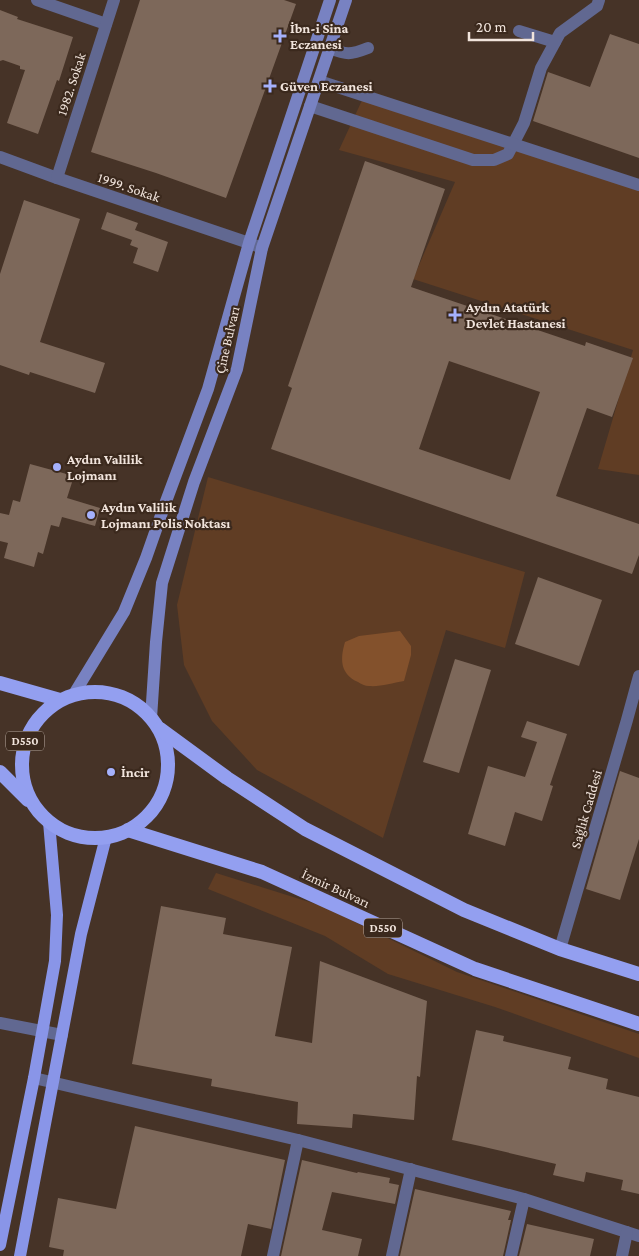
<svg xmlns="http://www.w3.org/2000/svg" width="639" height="1256" viewBox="0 0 639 1256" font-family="'Crimson Pro',serif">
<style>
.green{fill:#603d24}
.water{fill:#83512c}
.building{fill:#7d685a;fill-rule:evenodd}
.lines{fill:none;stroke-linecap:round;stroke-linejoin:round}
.service{stroke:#616891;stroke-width:12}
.minor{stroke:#616891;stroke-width:12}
.tertiary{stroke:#616891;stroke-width:12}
.secondary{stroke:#7882c2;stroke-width:12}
.primary{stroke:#8995e8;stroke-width:12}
.trunk{stroke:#939ff0;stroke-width:14}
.poi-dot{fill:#a5b1fc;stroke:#3b291d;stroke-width:2}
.labels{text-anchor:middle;stroke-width:4.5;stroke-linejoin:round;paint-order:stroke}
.shield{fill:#3b291d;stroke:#baaca3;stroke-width:1}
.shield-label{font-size:12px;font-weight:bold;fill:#f1e4dc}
.poi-label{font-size:14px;font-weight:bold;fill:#f1e4dc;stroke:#3b291d;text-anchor:start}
.street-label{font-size:14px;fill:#f1e4dc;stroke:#3b291d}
</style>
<rect width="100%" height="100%" fill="#463327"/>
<g class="green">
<polygon points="364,96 639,186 639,475 598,469 633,350 413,279 455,182 339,150"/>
<polygon points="208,477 525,572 505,648 446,630 383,838 257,770 212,721 184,665 177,605"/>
<polygon points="216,873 322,906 457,972 639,1034 639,1058 495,1007 388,974 325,936 208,889"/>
</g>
<path class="water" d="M400,631L411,646V655L404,681C392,683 380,687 369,686C365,686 361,684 358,682C340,674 340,659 345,642L359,636Z"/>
<g class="building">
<polygon points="140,0 284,0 296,4 226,198 156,173 91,152"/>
<polygon points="0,10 18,17 17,19 73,37 59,81 57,80 38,134 7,123 25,70 20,69 20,66 3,60 0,61"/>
<polygon points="610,34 639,44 639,158 533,121 548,72 590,87"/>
<path d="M365,161L445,189L411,287L585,346L586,342L633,358L612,417L587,408L556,496L639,524V555L632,574L271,449L292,388L288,386ZM449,361L540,392L510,480L419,449Z"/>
<polygon points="24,200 80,219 40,342 105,363 95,393 30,372 29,375 0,365 0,274"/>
<polygon points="107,212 138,223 135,230 168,242 158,272 133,263 138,248 130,245 132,240 101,229"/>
<polygon points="30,464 74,476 67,498 100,508 95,526 62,517 59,527 51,525 43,554 38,552 34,567 4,558 8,543 0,541 0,513 9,515 13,500 20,502"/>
<polygon points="538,577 602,600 579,666 515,644"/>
<polygon points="455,659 491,670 459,773 423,762"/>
<polygon points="527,721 567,734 550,785 553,786 542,821 515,812 505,846 468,834 488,766 525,777 537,742 521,737"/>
<polygon points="620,771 639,778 639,839 620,900 586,889"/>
<polygon points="161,906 226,918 223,934 292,947 275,1036 312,1043 320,961 427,1001 420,1077 417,1076 414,1120 353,1114 352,1128 297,1124 298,1102 211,1086 212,1079 132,1064"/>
<polygon points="476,1030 504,1036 503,1041 571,1057 568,1069 608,1079 606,1089 639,1097 639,1194 621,1190 623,1180 586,1172 584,1182 553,1175 556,1164 480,1146 452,1140"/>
<polygon points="135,1126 285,1160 271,1229 248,1224 241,1256 63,1256 64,1250 49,1247 58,1198 116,1209"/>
<polygon points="302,1160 357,1173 358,1172 390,1178 389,1183 399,1185 395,1204 332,1192 322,1230 362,1239 358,1256 281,1256"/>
<polygon points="415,1189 511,1211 508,1220 511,1220 503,1256 400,1256"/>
<polygon points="527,1224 594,1239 590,1256 519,1256"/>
</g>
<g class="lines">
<g class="service">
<polyline points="519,31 555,42"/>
<path d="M329,48C347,55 350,55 368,48"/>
<polyline points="310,106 473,160 494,160 508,154 524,123 541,68 560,33 597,6 599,0"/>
</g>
<g class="minor">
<polyline points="37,0 106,24"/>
<polyline points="0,157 57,178 249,243 262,248"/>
<polyline points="57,178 114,0"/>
<polyline points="0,1023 62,1035"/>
<polyline points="34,1078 298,1140 524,1199 639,1236"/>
<polyline points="273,1256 298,1140"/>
<polyline points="392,1256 411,1169"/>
<polyline points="511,1256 524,1199"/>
<polyline points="622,1256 627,1232"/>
</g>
<g class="tertiary">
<polyline points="319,81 639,185"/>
<polyline points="560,949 627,720 639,676"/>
</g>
<g class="secondary">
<polyline points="74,694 124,612 146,558 165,504 208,389 249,243 330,0"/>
<polyline points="151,718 156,642 162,583 194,482 237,369 262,248 346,0"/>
</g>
<g class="primary">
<polyline points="0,1245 34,1078 55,961 57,915 49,822"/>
<polyline points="20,1256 81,934 106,837"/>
</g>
<g class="trunk">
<polyline points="0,683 60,700"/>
<circle cx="95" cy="765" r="73"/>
<polyline points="160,729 227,778 305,829 464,910 560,949 639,974"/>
<polyline points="0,772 28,800"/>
<polyline points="128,830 262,872 475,969 639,1024"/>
</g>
</g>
<g class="poi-dot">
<path d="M277.5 28.5h5v5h5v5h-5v5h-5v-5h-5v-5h5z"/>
<path d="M267.5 78.5h5v5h5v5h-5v5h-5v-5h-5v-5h5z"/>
<path d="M452.5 307.5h5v5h5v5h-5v5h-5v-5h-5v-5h5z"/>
<circle cx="57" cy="467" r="5"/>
<circle cx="91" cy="515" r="5"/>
<circle cx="111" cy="772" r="5"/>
</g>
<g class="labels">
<g class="shield">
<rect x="6" y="731.5" width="38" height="19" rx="4"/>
<rect x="364" y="918.5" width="38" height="19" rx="4"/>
</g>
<g class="shield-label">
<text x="25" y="745">D550</text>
<text x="383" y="932">D550</text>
</g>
<g class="poi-label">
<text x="290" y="33">İbn-i Sina<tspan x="290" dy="16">Eczanesi</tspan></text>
<text x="280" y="91">Güven Eczanesi</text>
<text x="466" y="312">Aydın Atatürk<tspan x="466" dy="16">Devlet Hastanesi</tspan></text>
<text x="67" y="464">Aydın Valilik<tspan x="67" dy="16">Lojmanı</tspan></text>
<text x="101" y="512">Aydın Valilik<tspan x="101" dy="16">Lojmanı Polis Noktası</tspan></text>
<text x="121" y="777">İncir</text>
</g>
<g class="street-label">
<text transform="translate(71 84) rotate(-72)" y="5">1982. Sokak</text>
<text transform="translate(129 187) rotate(19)" y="5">1999. Sokak</text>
<text transform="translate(227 340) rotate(-77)" y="5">Çine Bulvarı</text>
<text transform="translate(586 809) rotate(-74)" y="5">Sağlık Caddesi</text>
<text transform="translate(336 888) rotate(25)" y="5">İzmir Bulvarı</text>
</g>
</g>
<path d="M469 32v8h64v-8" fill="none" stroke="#f1e4dc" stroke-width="2.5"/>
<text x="476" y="32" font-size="15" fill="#f1e4dc" stroke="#3b291d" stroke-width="4" paint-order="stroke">20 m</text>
</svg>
